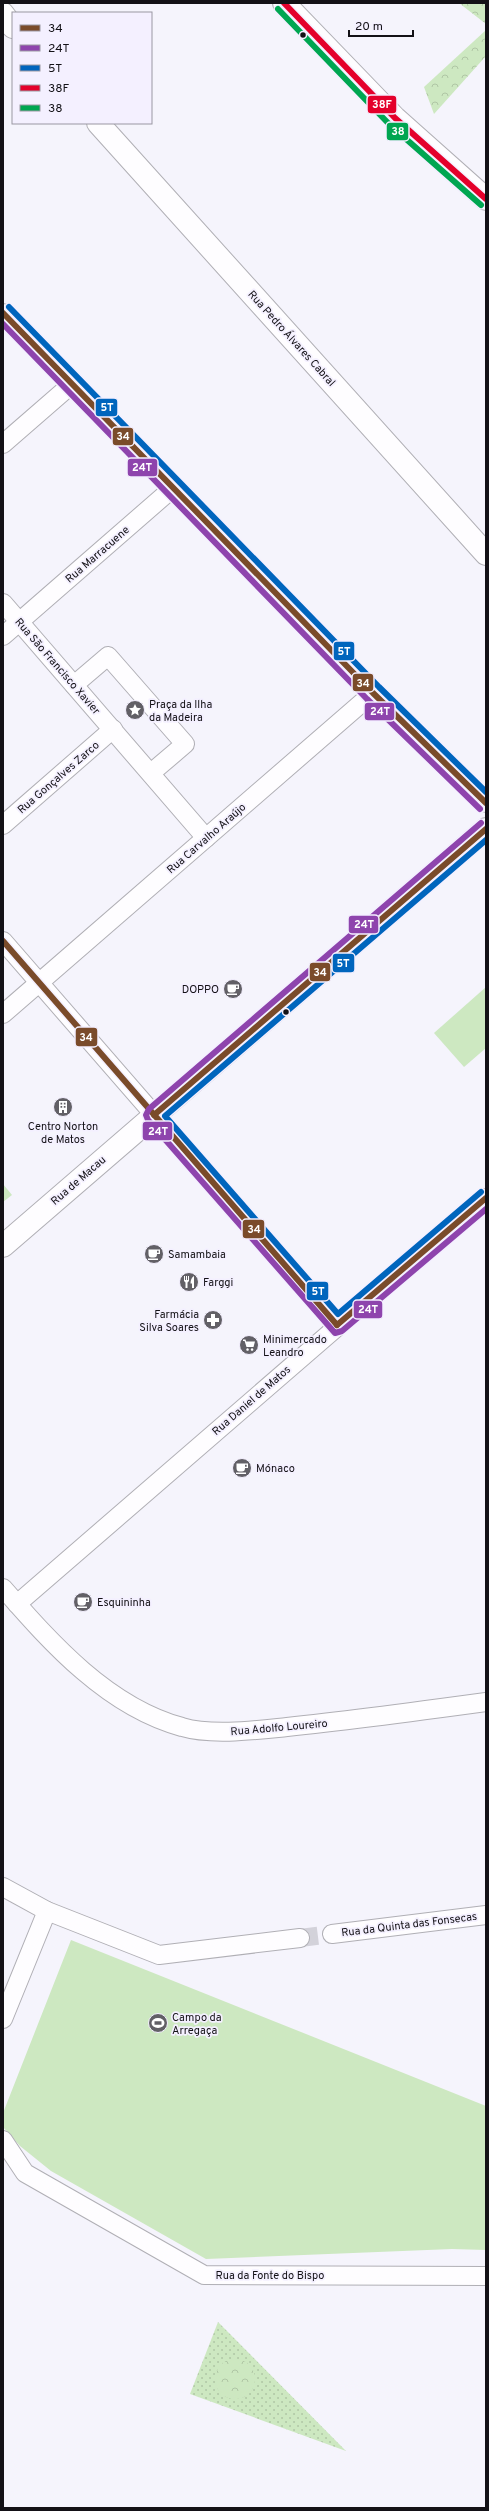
<svg xmlns="http://www.w3.org/2000/svg" width="489" height="2511" viewBox="0 0 489 2511" font-family="Overpass,sans-serif">
<style>
.grass{fill:url(#grass-dots)}
.park{fill:url(#park-crowns)}
.pitch{fill:#cde8c1}
.lines{fill:none;stroke-linecap:round;stroke-linejoin:round}
.minor-tunnel{stroke:#d3d2da;stroke-width:18;stroke-dasharray:18 9;stroke-linecap:butt}
.minor-casing{stroke:#b0afb5;stroke-width:20}
.tertiary-casing{stroke:#b0afb5;stroke-width:24}
.minor{stroke:#fefdff;stroke-width:18}
.tertiary{stroke:#fefdff;stroke-width:22}
.bus-1-casing{stroke:#f4f0ff;stroke-width:9}
.bus-2-casing{stroke:#f4f0ff;stroke-width:9}
.bus-3-casing{stroke:#f4f0ff;stroke-width:9}
.bus-4-casing{stroke:#f4f0ff;stroke-width:9}
.bus-5-casing{stroke:#f4f0ff;stroke-width:9}
.bus-1{stroke:#7a4b2a;stroke-width:6}
.bus-2{stroke:#8e44ad;stroke-width:6}
.bus-3{stroke:#0065bd;stroke-width:6}
.bus-4{stroke:#e4002b;stroke-width:6}
.bus-5{stroke:#00a651;stroke-width:6}
.bus-dot{fill:#131116;stroke:#f4f0ff;stroke-width:1.5}
.labels{text-anchor:middle;stroke-width:3.5;stroke-linejoin:round;paint-order:stroke}
.street-label{font-size:11px;fill:#131116;stroke:#f4f0ff}
.poi-label{font-size:11px;fill:#131116;stroke:#f4f0ff;text-anchor:start}
.line-badge{stroke:#f4f0ff;stroke-width:1.5}
.badge-label{font-size:11px;text-anchor:middle;font-weight:bold;fill:#fff}
</style>
<defs>
<pattern id="grass-dots" width="8" height="8" patternUnits="userSpaceOnUse"><rect width="8" height="8" fill="#cde8c1"/><path d="M2 2h.1M6 6h.1" fill="none" stroke="#afc6a5" stroke-width="1.8" stroke-linecap="round"/></pattern>
<pattern id="park-crowns" width="20" height="18" patternUnits="userSpaceOnUse"><rect width="20" height="18" fill="#cde8c1"/><path d="M2 6a3 3 0 1 1 6 0M12 15a3 3 0 1 1 6 0" fill="none" stroke="#afc6a5"/></pattern>
</defs>
<rect width="100%" height="100%" fill="#f5f4fc"/>
<polygon class="grass" points="218,2322 346,2451 190,2394"/>
<g class="park">
<polygon points="459,3 486,3 486,24"/>
<polygon points="486,30 486,56 434,114 424,87"/>
<circle cx="235" cy="2379" r="20"/>
</g>
<g class="pitch">
<polygon points="486,987 486,1048 464,1067 434,1033"/>
<polygon points="3,1184 12,1195 3,1202"/>
<polygon points="71,1940 486,2106 486,2250 452,2249 206,2259 51,2171 20,2146 3,2127 3,2113"/>
</g>
<g class="lines">
<polyline class="minor-tunnel" points="300,1938 332,1934"/>
<g class="minor-casing">
<g id="minor">
<polyline points="3,313 373,693 486,803"/>
<polyline points="3,444 72,384"/>
<polyline points="3,603 206,838"/>
<polyline points="3,636 174,487"/>
<polyline points="74,685 108,656 185,744 151,773"/>
<polyline points="3,825 113,729"/>
<polyline points="3,941 337,1325"/>
<polyline points="3,1014 373,693"/>
<path d="M3,1588C52,1644 108,1707 182,1727C212,1736 257,1730 287,1727C354,1720 420,1711 486,1702"/>
<polyline points="17,1604 486,1198"/>
<polyline points="3,1887 47,1911 159,1955 300,1938"/>
<polyline points="332,1934 486,1915"/>
<polyline points="3,2019 47,1911"/>
<polyline points="3,2140 25,2173 204,2275 486,2276"/>
</g>
</g>
<g class="tertiary-casing">
<g id="tertiary">
<polyline points="284,3 395,118 486,199"/>
<polyline points="3,14 13,27"/>
<polyline points="98,123 486,554"/>
<polyline points="3,1246 486,829"/>
</g>
</g>
<use href="#minor" class="minor"/>
<use href="#tertiary" class="tertiary"/>
<g class="bus-1-casing">
<g id="bus-1">
<polyline points="3,313 373,693 486,803"/>
<polyline points="3,941 337,1325"/>
<polyline points="154,1115 486,829"/>
<polyline points="337,1325 486,1198"/>
</g>
</g>
<g class="bus-2-casing">
<g id="bus-2">
<polyline points="3,324 367,699 480,809"/>
<polyline points="481,823 149,1109 146,1115 148,1120 335,1333 342,1331 486,1209"/>
</g>
</g>
<g class="bus-3-casing">
<g id="bus-3">
<polyline points="9,307 379,687 486,792"/>
<polyline points="481,1192 338,1314 165,1116 486,840"/>
</g>
</g>
<g class="bus-4-casing">
<polyline id="bus-4" points="284,3 395,118 486,199"/>
</g>
<g class="bus-5-casing">
<polyline id="bus-5" points="278,9 389,124 481,205"/>
</g>
<use href="#bus-1" class="bus-1"/>
<use href="#bus-2" class="bus-2"/>
<use href="#bus-3" class="bus-3"/>
<use href="#bus-4" class="bus-4"/>
<use href="#bus-5" class="bus-5"/>
</g>
<defs>
<g id="sight-disc" transform="scale(1)"><circle r="9.5" fill="#626066" stroke="#f4f0ff"/><path d="M0-6L1.8-2.2L6-1.7L2.9 1.2L3.7 5.4L0 3.3L-3.7 5.4L-2.9 1.2L-6-1.7L-1.8-2.2Z" fill="#fff"/></g>
<g id="cafe-disc" transform="scale(1)"><circle r="9.5" fill="#626066" stroke="#f4f0ff"/><path d="M-5.5-4.5H6V0H3Q3 3.5 0 3.5H-2.5Q-5.5 3.5-5.5 0ZM3-3.2v2h1.7v-2ZM-6 4.5H4V6H-6Z" fill="#fff"/></g>
<g id="building-disc" transform="scale(1)"><circle r="9.5" fill="#626066" stroke="#f4f0ff"/><path d="M-4-6H4V6H1V3H-1V6H-4ZM-2.5-4.3h1.7v1.8h-1.7ZM.8-4.3h1.7v1.8H.8ZM-2.5-1h1.7V.8h-1.7ZM.8-1h1.7V.8H.8Z" fill="#fff"/></g>
<g id="restaurant-disc" transform="scale(1)"><circle r="9.5" fill="#626066" stroke="#f4f0ff"/><path d="M-5-6h1v4h1v-4h1v4h1v-4h1v5L-1.5 .5V6h-2V.5L-5-1ZM5-6V6H3V1.5H1.5Q1.5-4 5-6Z" fill="#fff"/></g>
<g id="pharmacy-disc" transform="scale(1)"><circle r="9.5" fill="#626066" stroke="#f4f0ff"/><path d="M-2-6h4v4h4v4h-4v4h-4v-4h-4v-4h4Z" fill="#fff"/></g>
<g id="supermarket-disc" transform="scale(1)"><circle r="9.5" fill="#626066" stroke="#f4f0ff"/><path d="M-6-5.5h2.5l.6 2H6L4.5 2H-2.5L-4.4-4H-6ZM-1.5 3.2a1.3 1.3 0 1 0 .1 0ZM3 3.2a1.3 1.3 0 1 0 .1 0Z" fill="#fff"/></g>
<g id="stadium-disc" transform="scale(1)"><circle r="9.5" fill="#626066" stroke="#f4f0ff"/><path d="M0-5a6.5 5 0 1 0 0 10a6.5 5 0 1 0 0-10ZM-3.5-1.8h7v3.6h-7Z" fill="#fff"/></g>
</defs>
<g fill-rule="evenodd">
<use href="#sight-disc" x="135" y="710"/>
<use href="#cafe-disc" x="233" y="989"/>
<use href="#building-disc" x="63" y="1107"/>
<use href="#cafe-disc" x="154" y="1254"/>
<use href="#restaurant-disc" x="189" y="1282"/>
<use href="#pharmacy-disc" x="213" y="1320"/>
<use href="#supermarket-disc" x="249" y="1345"/>
<use href="#cafe-disc" x="242" y="1468"/>
<use href="#cafe-disc" x="83" y="1602"/>
<use href="#stadium-disc" x="158" y="2023"/>
</g>
<g class="bus-dot">
<circle cx="303" cy="35" r="3.5"/>
<circle cx="286" cy="1012" r="3.5"/>
</g>
<g class="labels">
<g class="street-label">
<text transform="translate(292 338) rotate(48)" y="4">Rua Pedro Álvares Cabral</text>
<text transform="translate(97 554) rotate(-41)" y="4">Rua Marracuene</text>
<text transform="translate(58 666) rotate(49)" y="4">Rua São Francisco Xavier</text>
<text transform="translate(58 777) rotate(-41)" y="4">Rua Gonçalves Zarco</text>
<text transform="translate(206 838) rotate(-41)" y="4">Rua Carvalho Araújo</text>
<text transform="translate(78 1180) rotate(-41)" y="4">Rua de Macau</text>
<text transform="translate(251 1400) rotate(-41)" y="4">Rua Daniel de Matos</text>
<text transform="translate(279 1727) rotate(-5)" y="4">Rua Adolfo Loureiro</text>
<text transform="translate(409 1924) rotate(-7)" y="4">Rua da Quinta das Fonsecas</text>
<text x="270" y="2279">Rua da Fonte do Bispo</text>
</g>
<g class="poi-label">
<text x="149" y="708">Praça da Ilha<tspan x="149" dy="13">da Madeira</tspan></text>
<text x="219" y="993" text-anchor="end">DOPPO</text>
<text x="63" y="1130" text-anchor="middle">Centro Norton<tspan x="63" dy="13">de Matos</tspan></text>
<text x="168" y="1258">Samambaia</text>
<text x="203" y="1286">Farggi</text>
<text x="199" y="1318" text-anchor="end">Farmácia<tspan x="199" dy="13">Silva Soares</tspan></text>
<text x="263" y="1343">Minimercado<tspan x="263" dy="13">Leandro</tspan></text>
<text x="256" y="1472">Mónaco</text>
<text x="97" y="1606">Esquininha</text>
<text x="172" y="2021">Campo da<tspan x="172" dy="13">Arregaça</tspan></text>
</g>
</g>
<g class="line-badge">
<rect x="367" y="95" width="30" height="19" rx="4" fill="#e4002b"/>
<rect x="386" y="122" width="23" height="19" rx="4" fill="#00a651"/>
<rect x="95" y="398" width="23" height="19" rx="4" fill="#0065bd"/>
<rect x="112" y="427" width="22" height="19" rx="4" fill="#7a4b2a"/>
<rect x="127" y="458" width="31" height="19" rx="4" fill="#8e44ad"/>
<rect x="333" y="641" width="22" height="20" rx="4" fill="#0065bd"/>
<rect x="352" y="673" width="22" height="19" rx="4" fill="#7a4b2a"/>
<rect x="364" y="702" width="31" height="19" rx="4" fill="#8e44ad"/>
<rect x="348" y="915" width="31" height="19" rx="4" fill="#8e44ad"/>
<rect x="332" y="953" width="23" height="20" rx="4" fill="#0065bd"/>
<rect x="309" y="962" width="22" height="20" rx="4" fill="#7a4b2a"/>
<rect x="75" y="1027" width="23" height="20" rx="4" fill="#7a4b2a"/>
<rect x="142" y="1121" width="31" height="20" rx="4" fill="#8e44ad"/>
<rect x="242" y="1219" width="23" height="20" rx="4" fill="#7a4b2a"/>
<rect x="306" y="1281" width="23" height="20" rx="4" fill="#0065bd"/>
<rect x="353" y="1300" width="30" height="19" rx="4" fill="#8e44ad"/>
</g>
<g class="badge-label">
<text x="382" y="108">38F</text>
<text x="398" y="135">38</text>
<text x="107" y="411">5T</text>
<text x="123" y="440">34</text>
<text x="142" y="471">24T</text>
<text x="344" y="655">5T</text>
<text x="363" y="687">34</text>
<text x="380" y="715">24T</text>
<text x="364" y="928">24T</text>
<text x="343" y="967">5T</text>
<text x="320" y="976">34</text>
<text x="86" y="1041">34</text>
<text x="158" y="1135">24T</text>
<text x="254" y="1233">34</text>
<text x="318" y="1295">5T</text>
<text x="368" y="1313">24T</text>
</g>
<rect width="489" height="2511" fill="none" stroke="#131116" stroke-width="8"/>
<rect x="12" y="12" width="140" height="112" fill="#f4f0ff" stroke="#9a97a2"/>
<rect x="20" y="25" width="20" height="6" fill="#7a4b2a" stroke="#9a97a2"/>
<text x="48" y="32" font-size="12" fill="#131116">34</text>
<rect x="20" y="45" width="20" height="6" fill="#8e44ad" stroke="#9a97a2"/>
<text x="48" y="52" font-size="12" fill="#131116">24T</text>
<rect x="20" y="65" width="20" height="6" fill="#0065bd" stroke="#9a97a2"/>
<text x="48" y="72" font-size="12" fill="#131116">5T</text>
<rect x="20" y="85" width="20" height="6" fill="#e4002b" stroke="#9a97a2"/>
<text x="48" y="92" font-size="12" fill="#131116">38F</text>
<rect x="20" y="105" width="20" height="6" fill="#00a651" stroke="#9a97a2"/>
<text x="48" y="112" font-size="12" fill="#131116">38</text>
<path d="M349 30v6h64v-6" fill="none" stroke="#131116" stroke-width="2"/>
<text x="355" y="30" font-size="12" fill="#131116" stroke="#f4f0ff" stroke-width="3" paint-order="stroke">20 m</text>
</svg>
